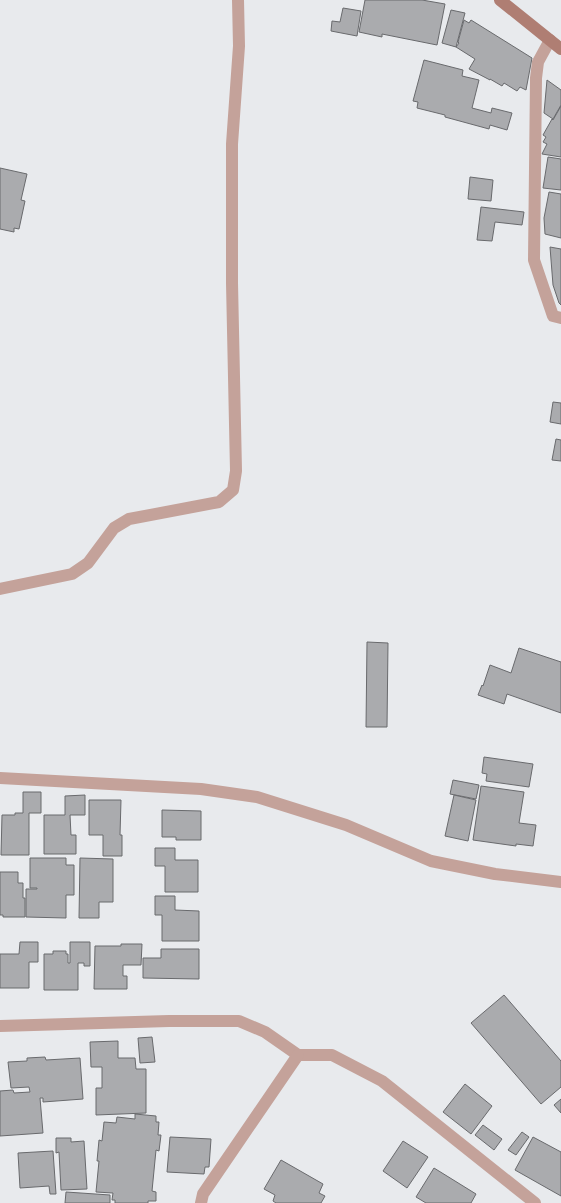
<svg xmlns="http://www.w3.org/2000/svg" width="561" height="1203" viewBox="0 0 561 1203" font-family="Helvetica,sans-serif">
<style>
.building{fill:#aaabae;stroke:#696a6d}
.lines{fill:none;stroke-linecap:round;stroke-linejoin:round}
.street{stroke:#c4a29a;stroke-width:12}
.secondary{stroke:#af7e73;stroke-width:12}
</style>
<rect width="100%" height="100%" fill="#e8eaed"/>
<g class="building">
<polygon points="365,0 422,0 445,4 437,45 382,34 382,37 359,32"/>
<polygon points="343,8 361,11 357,36 331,31 332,21 340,22"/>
<polygon points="451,10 465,13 456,47 442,43"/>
<polygon points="464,20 469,23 471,20 532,58 526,90 520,87 517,91 504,83 502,86 490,79 490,80 469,69 475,59 456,47 459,43 458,42"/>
<polygon points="424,60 463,70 462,76 479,80 472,108 491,113 492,108 512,113 507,130 490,125 489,129 445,117 445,115 417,108 418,102 413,101"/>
<polygon points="547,80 561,90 561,105 553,119 544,113"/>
<polygon points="561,106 561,157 542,154 547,144 543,142 546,137 543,135 552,119 553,120"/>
<polygon points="548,157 561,159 561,190 543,188"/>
<polygon points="0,168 27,174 21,200 25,201 19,229 14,228 14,232 0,229"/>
<polygon points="470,177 493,180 491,201 468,199"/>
<polygon points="549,192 561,194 561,238 545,234 544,218"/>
<polygon points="481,207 524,212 522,225 495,222 492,241 477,240"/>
<polygon points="550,247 561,249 561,305 559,303 553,285"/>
<polygon points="553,402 561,403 561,424 550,422"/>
<polygon points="556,439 561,440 561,461 552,460"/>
<polygon points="367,642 388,643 387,727 366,727"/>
<polygon points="519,648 561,662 561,713 507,694 504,704 478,695 482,685 483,686 490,665 511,673"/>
<polygon points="484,757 533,764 529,787 486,781 487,774 482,773"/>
<polygon points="453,780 479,785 476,799 450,794"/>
<polygon points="481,786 524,792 519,823 536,825 533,846 516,844 516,846 473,840"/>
<polygon points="23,792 41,792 41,813 29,813 29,855 1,855 2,815 15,815 15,813 23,813"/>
<polygon points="85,795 85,815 70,815 71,835 76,835 76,854 44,854 44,815 65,815 65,796"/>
<polygon points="454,795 476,800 468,841 445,836"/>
<polygon points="89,800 121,800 120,835 122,835 122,856 103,856 103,835 89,835"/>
<polygon points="162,810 201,811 201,840 176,840 176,837 162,837"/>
<polygon points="155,848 175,848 175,860 198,860 198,892 165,892 165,866 155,866"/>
<polygon points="30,858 66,858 66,865 74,865 74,895 66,895 66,918 26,917 26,889 37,889 37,888 30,888"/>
<polygon points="80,858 113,859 113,902 99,902 99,918 79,918"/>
<polygon points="0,872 18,872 18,883 23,883 23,898 25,898 25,917 3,917 3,915 0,915"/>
<polygon points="155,896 175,896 175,910 199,911 199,941 162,941 162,915 155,915"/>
<polygon points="20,942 38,942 38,962 29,962 29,988 0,988 0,954 19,954"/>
<polygon points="70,942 90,942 90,966 84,966 84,963 78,963 78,990 44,990 44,954 53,954 53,951 66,951 66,954 68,954 68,963 70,963"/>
<polygon points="121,944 142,944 141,965 123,965 123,976 127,976 127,989 94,989 95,946 121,946"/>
<polygon points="161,949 199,949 199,979 143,978 143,958 161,958"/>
<polygon points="504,995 561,1061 561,1087 541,1104 471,1023"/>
<polygon points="152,1037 155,1062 140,1063 138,1038"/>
<polygon points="118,1041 118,1058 135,1058 136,1069 146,1069 146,1113 96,1115 96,1088 102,1088 102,1067 91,1067 90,1042"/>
<polygon points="45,1057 46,1060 80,1058 83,1099 43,1102 43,1098 40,1098 43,1133 0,1136 0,1091 13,1090 14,1093 30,1092 29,1087 11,1088 8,1062 27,1061 27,1058"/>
<polygon points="465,1084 492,1106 471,1134 443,1112"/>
<polygon points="561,1099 561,1113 554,1105"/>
<polygon points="135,1114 156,1116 156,1122 159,1122 158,1135 161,1135 159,1151 156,1150 152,1191 156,1192 156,1201 148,1201 148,1203 115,1203 115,1200 112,1200 113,1193 96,1192 99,1161 97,1161 99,1140 102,1141 104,1122 116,1123 117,1117 135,1119"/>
<polygon points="483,1125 502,1139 494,1150 475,1135"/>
<polygon points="522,1132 529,1137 516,1155 508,1150"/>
<polygon points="170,1137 211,1139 209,1167 205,1167 204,1174 167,1172"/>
<polygon points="533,1137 561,1152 561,1196 515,1170"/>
<polygon points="56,1138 71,1138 71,1142 84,1141 87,1189 61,1190 59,1152 56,1153"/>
<polygon points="403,1141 428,1157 407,1188 383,1171"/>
<polygon points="53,1151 56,1194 50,1194 49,1186 20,1188 18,1153"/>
<polygon points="281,1160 323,1184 319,1193 325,1196 321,1203 276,1203 273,1201 275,1195 264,1189"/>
<polygon points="434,1168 476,1194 471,1203 426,1203 416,1197"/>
<polygon points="66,1192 110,1195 110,1203 65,1203"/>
</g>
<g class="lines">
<g class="street">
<polyline points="550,40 538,62 536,78 534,260 553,316 561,318"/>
<polyline points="0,589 72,574 88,563 114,528 129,519 219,502 233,490 236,471 232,283 232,144 239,46 238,0"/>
<polyline points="0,778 201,789 257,797 346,825 431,861 495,874 561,882"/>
<polyline points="0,1026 169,1021 239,1021 265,1032 298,1055 332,1055 382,1081 535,1203"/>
<polyline points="201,1203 203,1194 298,1055"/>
</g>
<polyline class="secondary" points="500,0 561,49"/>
</g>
</svg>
